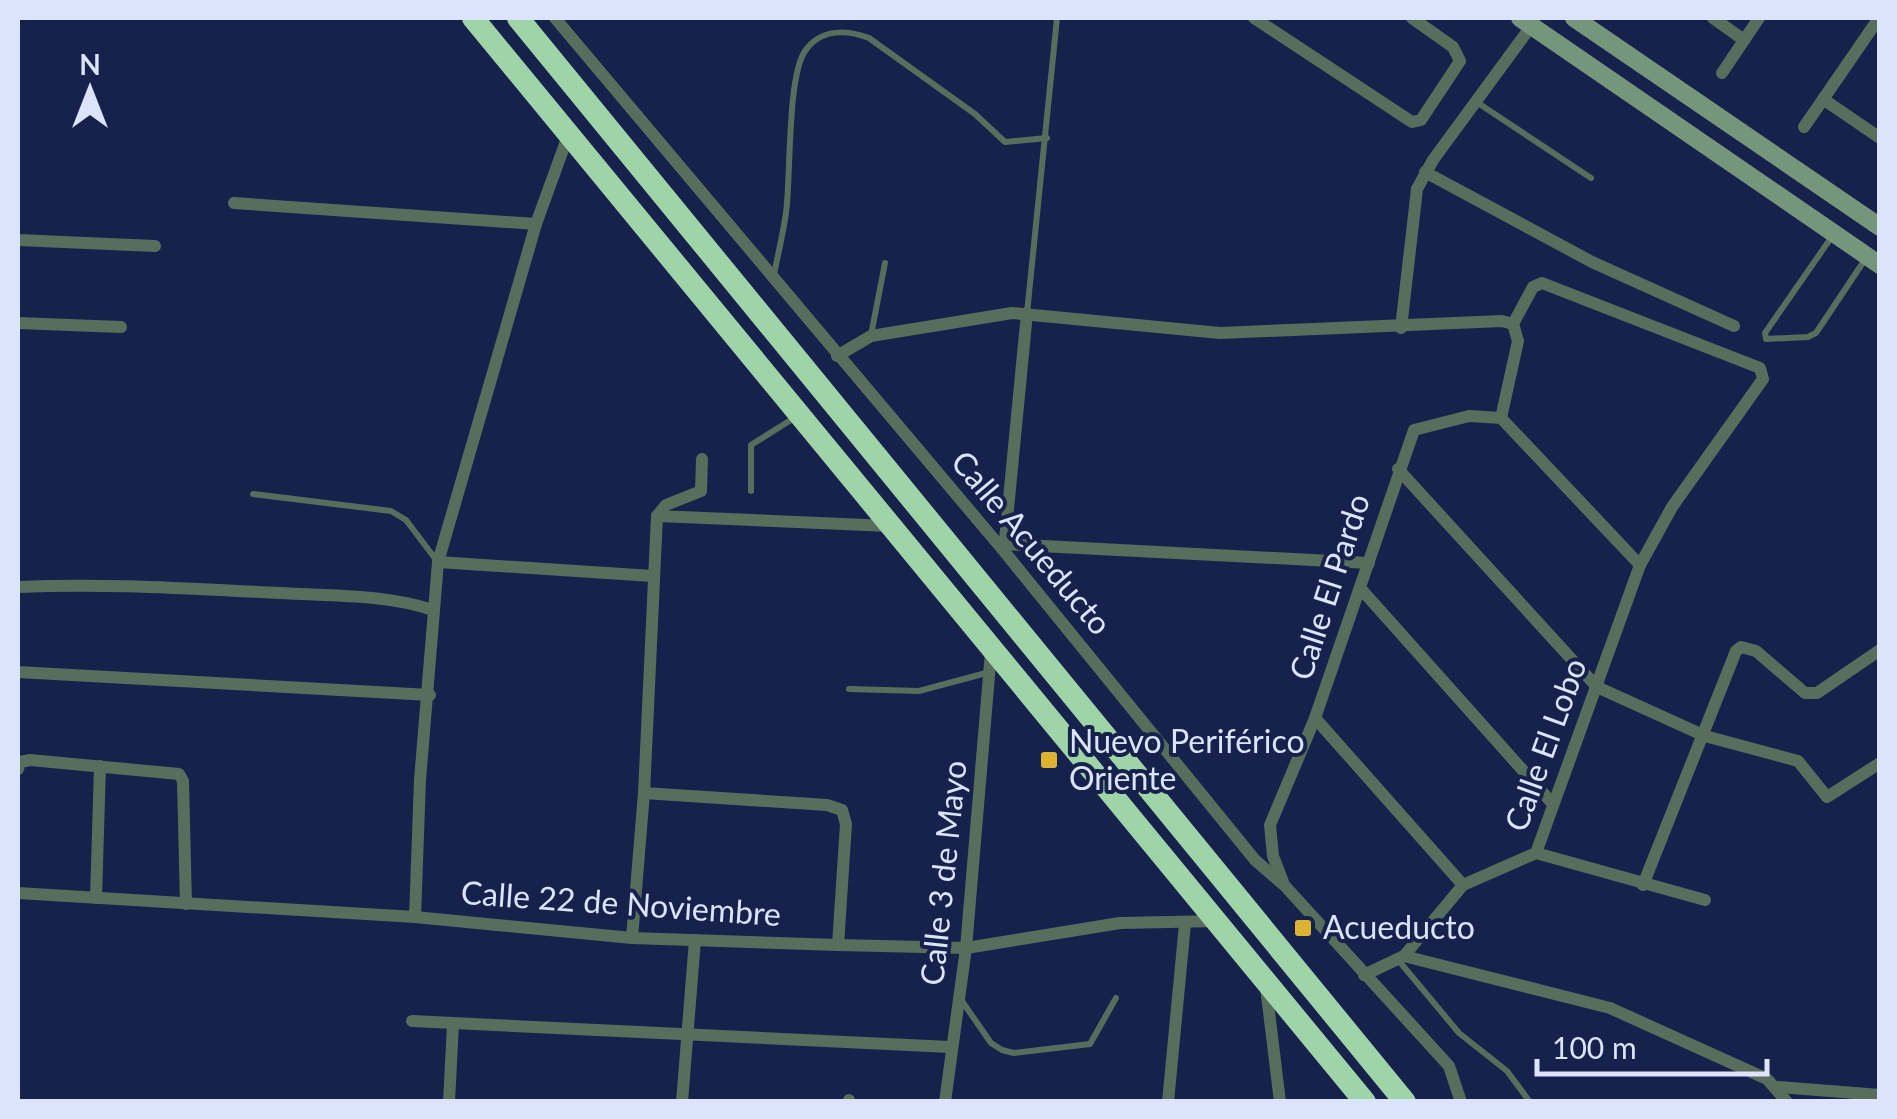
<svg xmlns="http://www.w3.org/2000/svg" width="1897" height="1119" viewBox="0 0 1897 1119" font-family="Lato,sans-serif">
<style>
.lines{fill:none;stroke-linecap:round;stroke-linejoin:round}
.lane{stroke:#596d5c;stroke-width:6}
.street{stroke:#596d5c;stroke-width:12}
.secondary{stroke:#75967b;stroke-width:18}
.highway{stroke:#9fd3a8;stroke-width:22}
.poi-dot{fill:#dcb233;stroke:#16214c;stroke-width:4}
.labels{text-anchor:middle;stroke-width:8;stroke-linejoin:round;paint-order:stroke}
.street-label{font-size:32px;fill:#dbe4fa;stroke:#16214c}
.poi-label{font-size:32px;fill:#dbe4fa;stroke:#16214c;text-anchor:start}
</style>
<rect width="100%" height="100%" fill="#16214c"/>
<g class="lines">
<g class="lane">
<polyline points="1478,103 1591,178"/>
<polyline points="1833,235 1765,333 1766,339 1808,337 1816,333 1866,258"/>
<path d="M774,275C778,254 783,234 786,213C791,176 787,78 805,51C821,28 847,30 869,38L975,114L1005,142L1047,138"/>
<polyline points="1027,313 1057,18"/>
<polyline points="871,335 885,263"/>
<polyline points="751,491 751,445 794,418"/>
<polyline points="253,494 391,511 406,520 437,561"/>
<polyline points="849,689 919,691 990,672"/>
<polyline points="1399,961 1459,1033 1507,1071 1530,1102"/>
<polyline points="962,1001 991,1043 1002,1050 1014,1053 1090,1044 1116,998"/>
</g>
<g class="street">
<polyline points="555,18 1003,550 1255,860 1285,886 1449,1066 1461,1102"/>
<polyline points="1254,18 1412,122 1421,120 1460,61 1453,47 1412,18"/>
<polyline points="1713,18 1744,40"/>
<polyline points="1722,73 1759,18"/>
<polyline points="1823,99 1880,138"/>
<polyline points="1804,127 1879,18"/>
<polyline points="1425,172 1592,262 1734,326"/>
<polyline points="234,203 536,224"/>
<polyline points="18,240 155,246"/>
<polyline points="18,323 121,327"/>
<polyline points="1401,328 1417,189 1433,160 1532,25"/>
<polyline points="837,356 871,336 1012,313 1220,333 1502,321 1513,324 1518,341 1501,418"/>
<polyline points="1398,469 1597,687 1705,736 1798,761 1827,797 1880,763"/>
<polyline points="657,516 889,526"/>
<polyline points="1004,544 1369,563"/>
<polyline points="1004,550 1027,313"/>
<polyline points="438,562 652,576"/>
<path d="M18,587C104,583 193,589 280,593C330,596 385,594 433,610"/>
<polyline points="1361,589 1552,803"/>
<polyline points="18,672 430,695"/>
<polyline points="1315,718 1463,885"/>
<polyline points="18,769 20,762 30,760 179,774 183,781 186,904"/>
<polyline points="644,793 827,805 842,810 846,824 838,945"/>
<polyline points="1536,853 1705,900"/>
<polyline points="1283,882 1273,856 1270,825 1315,718 1414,430 1469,416 1501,418 1640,565"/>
<polyline points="1643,885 1736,651 1741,647 1756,651 1805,693 1817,693 1880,650"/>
<polyline points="18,893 415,917 632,938 838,945 966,948 1120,923 1218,921"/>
<polyline points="96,898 100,766"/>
<polyline points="415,917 420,780 438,562 536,224 569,133"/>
<polyline points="632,938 644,793 657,516 666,505 701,491 702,459"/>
<polyline points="1404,956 1610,1008 1767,1079 1787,1102"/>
<polyline points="1364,975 1404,956 1463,885 1536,853 1640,565 1672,507 1763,379 1760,368 1542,283 1533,287 1513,324"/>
<polyline points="1266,987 1280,1102"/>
<polyline points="412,1021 950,1047"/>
<polyline points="1779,1087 1880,1095"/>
<polyline points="449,1102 453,1024"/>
<polyline points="682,1102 695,940"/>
<polyline points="849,1102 849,1100"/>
<polyline points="945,1102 966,948 991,652"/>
<polyline points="1168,1102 1185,924"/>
</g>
<g class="secondary">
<polyline points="1520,18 1880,265"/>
<polyline points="1574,18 1880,227"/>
</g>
<g class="highway">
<polyline points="473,18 1365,1102"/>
<polyline points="518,18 1405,1102"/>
</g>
</g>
<g class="poi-dot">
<rect x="1039" y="750" width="20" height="20" rx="5"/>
<rect x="1293" y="918" width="20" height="20" rx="5"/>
</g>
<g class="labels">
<g class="street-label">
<text transform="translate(1031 543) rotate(50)" y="11">Calle Acueducto</text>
<text transform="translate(1330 587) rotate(-72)" y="11">Calle El Pardo</text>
<text transform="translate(1546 745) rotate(-70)" y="11">Calle El Lobo</text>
<text transform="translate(944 873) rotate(-84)" y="11">Calle 3 de Mayo</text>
<text transform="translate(621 904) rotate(4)" y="11">Calle 22 de Noviembre</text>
</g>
<g class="poi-label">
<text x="1069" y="753">Nuevo Periférico<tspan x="1069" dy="37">Oriente</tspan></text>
<text x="1323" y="939">Acueducto</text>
</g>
</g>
<rect width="1897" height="1119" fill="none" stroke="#dbe4fa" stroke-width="40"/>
<g transform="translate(90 90)" stroke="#16214c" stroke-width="8" paint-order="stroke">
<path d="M0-8L18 38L0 25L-18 38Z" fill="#dbe4fa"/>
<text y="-15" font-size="28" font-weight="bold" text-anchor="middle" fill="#dbe4fa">N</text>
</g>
<path d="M1537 1059v15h230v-15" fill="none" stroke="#dbe4fa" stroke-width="5"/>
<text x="1552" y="1059" font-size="30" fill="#dbe4fa" stroke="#16214c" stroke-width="8" paint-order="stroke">100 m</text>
</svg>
